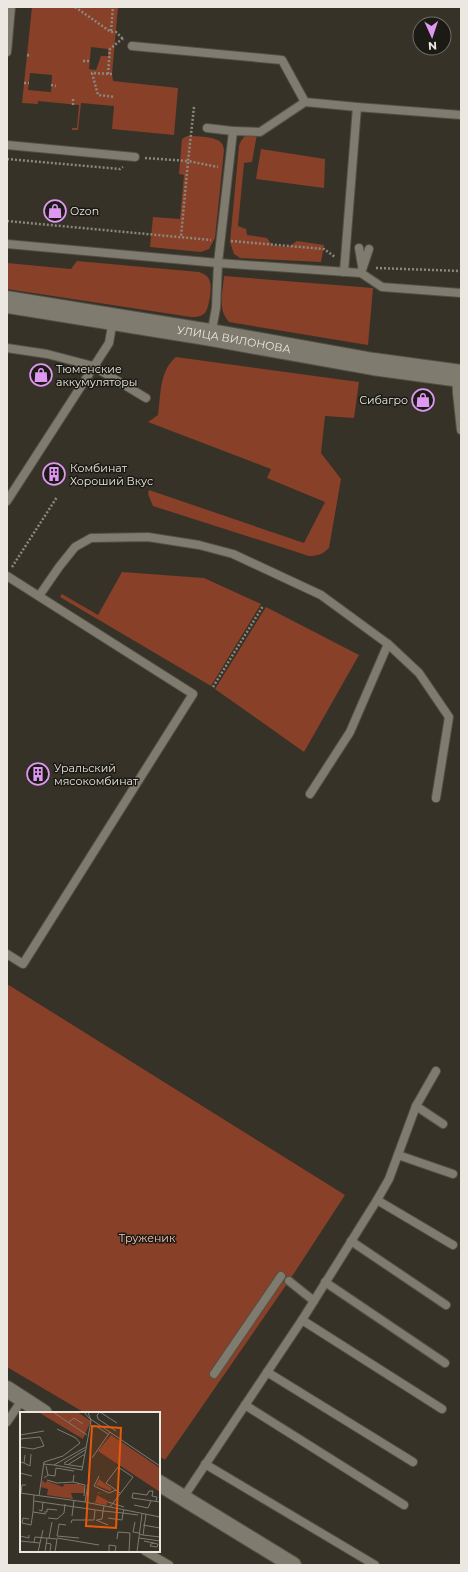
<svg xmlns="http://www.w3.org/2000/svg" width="468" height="1572" viewBox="0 0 468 1572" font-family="Montserrat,sans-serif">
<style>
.green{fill:#884029;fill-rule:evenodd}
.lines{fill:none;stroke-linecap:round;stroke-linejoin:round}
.lane-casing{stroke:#525046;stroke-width:10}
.street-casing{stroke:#525046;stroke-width:18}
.secondary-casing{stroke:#525046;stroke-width:24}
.path{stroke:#8b887e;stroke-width:2.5;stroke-dasharray:2 2;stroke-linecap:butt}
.lane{stroke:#807b6f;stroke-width:8}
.street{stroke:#807b6f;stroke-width:16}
.secondary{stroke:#807b6f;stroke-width:22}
.labels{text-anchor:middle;stroke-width:3;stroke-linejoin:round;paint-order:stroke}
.poi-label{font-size:11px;fill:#eae8e0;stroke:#1c1a15;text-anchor:start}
.street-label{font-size:11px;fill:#eae8e0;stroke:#1c1a15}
.park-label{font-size:11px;fill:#facaba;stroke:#1c1a15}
.inset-road{fill:none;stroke:#7e7b71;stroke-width:1}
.view{fill:#e8590c;fill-opacity:0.15;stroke:#e8590c;stroke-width:2}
.inset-edge{fill:none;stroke:#eae8e0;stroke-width:2}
</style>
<rect width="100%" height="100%" fill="#363227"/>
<g class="green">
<path d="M32,7H118L112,74L113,81L178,88L174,135L112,129L114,106L81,103L78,130H72V128H77L79,105L38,101V104L22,103ZM91,47L108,49V56H101L96,70L89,69ZM30,73L52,75L51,92L28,90Z"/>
<path d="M249,134H257L252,162L244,163L238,226L246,229L247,235L267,238L272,245L288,247L297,241L324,245L321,262L240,258L234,254L230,242L239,146C241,140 243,137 249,134Z"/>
<path d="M187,136C195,136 218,136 222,144C223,144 224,150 224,150L215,238L209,249L201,252L150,247L153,217L180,219L184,175L179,174L182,139Z"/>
<polygon points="261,149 325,159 324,188 256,179"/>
<path d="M77,261L199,272C204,274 209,276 210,282C212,288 209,308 205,313C201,317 196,317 191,317L7,289V263L71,269Z"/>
<path d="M224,276L373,288L368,345L229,322C217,309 223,292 224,276Z"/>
<path d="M176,357L359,382L354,418L325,416L321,453L341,479L329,548C323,554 318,556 309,556L153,506L148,494L149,490L304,543L325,502L267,478L271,469L148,422L158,415C161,395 159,371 176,357Z"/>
<polygon points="122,572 204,578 261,604 211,686 60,597 62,594 98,615"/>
<polygon points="266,607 359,655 304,752 215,689"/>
<polygon points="7,984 345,1195 289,1281 165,1460 159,1456 159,1413 85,1413 7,1367"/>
</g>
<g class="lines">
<g class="lane-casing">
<g id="lane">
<polyline points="132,46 282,60 305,102 357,107"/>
<polyline points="7,52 11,7"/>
<polyline points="207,128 233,131"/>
<polyline points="7,145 135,157"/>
<polyline points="7,244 218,263 233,131 260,132 305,102"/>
<polyline points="359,248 362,266"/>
<polyline points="344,272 357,107 461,115"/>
<polyline points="361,273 369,249"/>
<polyline points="211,335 216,308 218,263 361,273 382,287 461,293"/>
<polyline points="7,348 47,354 93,366 146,398"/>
<polyline points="456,376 457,393 461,430"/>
<polyline points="7,501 109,343 113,320"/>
<polyline points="7,576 193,694 23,964 7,954"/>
<polyline points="39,596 59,567 75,547 91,538 148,537 199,545 233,554 321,595 388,644 350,732 310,794"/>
<polyline points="388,644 419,673 449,717 436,798"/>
<polyline points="416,1106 443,1124"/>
<polyline points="398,1155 453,1174"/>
<polyline points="377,1200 453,1245"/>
<polyline points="351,1241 446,1305"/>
<polyline points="289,1281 314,1301"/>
<polyline points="325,1282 445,1363"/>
<polyline points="302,1320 442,1409"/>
<polyline points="267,1372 413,1462"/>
<polyline points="214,1374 281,1276"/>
<polyline points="245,1405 404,1505"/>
<polyline points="7,1422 22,1400"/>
<polyline points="205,1464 375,1565"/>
<polyline points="183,1498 302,1320 377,1200 389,1179 416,1106 436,1071"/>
<polyline points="145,1551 169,1565"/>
</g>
</g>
<g class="street-casing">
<g id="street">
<polyline points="7,1389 44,1413"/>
<polyline points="159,1483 293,1565"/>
</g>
</g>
<g class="secondary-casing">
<g id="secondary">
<path id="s1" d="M7,302L211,335L373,364L461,376"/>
</g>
</g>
<g class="path">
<polyline points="75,7 111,32 116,32 124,40"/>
<polyline points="111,31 113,7"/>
<polyline points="27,55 31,56"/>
<polyline points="83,61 90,61"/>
<polyline points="108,74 110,49 123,38"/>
<polyline points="112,74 92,73 98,95 115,97"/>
<polyline points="24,83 29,83"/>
<polyline points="51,85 56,86"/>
<polyline points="73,105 73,99"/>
<polyline points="194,107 188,161 218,167"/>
<polyline points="145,158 188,161 181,237"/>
<polyline points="7,159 120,169 123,167"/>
<polyline points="7,221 211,240"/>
<polyline points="231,241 324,249 335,257"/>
<polyline points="376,268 461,271"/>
<polyline points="12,567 57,497"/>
<polyline points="213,687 263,606"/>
</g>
<use href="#lane" class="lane"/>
<use href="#street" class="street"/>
<use href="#secondary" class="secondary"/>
</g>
<defs>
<g id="shop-ring" transform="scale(1.15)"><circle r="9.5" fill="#1c1a15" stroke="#de98f2" stroke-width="1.5"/><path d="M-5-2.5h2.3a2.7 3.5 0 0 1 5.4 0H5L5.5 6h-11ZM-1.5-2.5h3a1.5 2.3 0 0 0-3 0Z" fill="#de98f2"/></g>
<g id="building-ring" transform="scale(1.15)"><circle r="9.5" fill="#1c1a15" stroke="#de98f2" stroke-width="1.5"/><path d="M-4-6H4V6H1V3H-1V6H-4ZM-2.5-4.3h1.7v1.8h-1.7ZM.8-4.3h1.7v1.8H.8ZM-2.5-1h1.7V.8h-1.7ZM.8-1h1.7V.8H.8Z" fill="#de98f2"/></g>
</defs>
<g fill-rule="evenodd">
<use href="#shop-ring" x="55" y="211"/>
<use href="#shop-ring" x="41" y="375"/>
<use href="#shop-ring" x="423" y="400"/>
<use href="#building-ring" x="54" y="474"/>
<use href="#building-ring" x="38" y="774"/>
</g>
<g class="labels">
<g class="poi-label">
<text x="70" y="215">Ozon</text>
<text x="56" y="373">Тюменские<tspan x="56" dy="13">аккумуляторы</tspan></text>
<text x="408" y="404" text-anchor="end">Сибагро</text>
<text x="70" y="472">Комбинат<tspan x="70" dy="13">Хороший Вкус</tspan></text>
<text x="54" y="772">Уральский<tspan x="54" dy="13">мясокомбинат</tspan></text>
</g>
<g class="street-label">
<text dy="4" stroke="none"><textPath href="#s1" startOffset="230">УЛИЦА ВИЛОНОВА</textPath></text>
</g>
<g class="park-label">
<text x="147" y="1242">Труженик</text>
</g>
</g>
<g transform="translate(20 1412)">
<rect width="140" height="140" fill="#363227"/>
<path d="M18,0H57L71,9L63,27ZM91,23L140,56V80L78,39ZM79,67L92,77L90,79L76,73ZM22,68L25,71L27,69L43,75L44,72H59L64,74V81H51L53,87L27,83L28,77L21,75ZM78,80L88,83L79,81L77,83L88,89L86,93L75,91Z" fill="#884029"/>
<path class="inset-road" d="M33,0L67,23M64,0L69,6L140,54M48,11L54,6L63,12M76,14L88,22M96,19L78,7L77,3L80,0L97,11M0,23L24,19M0,27L20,25L24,34L13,37L0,35M72,46L90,20M0,50L4,51L5,43M4,51L10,54L11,42M44,51L65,38M23,52L34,53L66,35M44,52L63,55M49,52L65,42M34,53L62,58L71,9L68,0M0,61L12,64M28,63L35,64L36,56L54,59M54,63L53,70L65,73L64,84M79,64L74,74L89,81L96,78M24,66L28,63L26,54M27,68L37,71L53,70M0,81L65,90L140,105M1,81L2,73H6M14,83L13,100L26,102M19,84L24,50L43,44L60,31L56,26L37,17M14,89L83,99L84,94M136,89L137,85L132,84L133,79H129L127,83L113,81L112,86L140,90M65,90L68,72M88,90L104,95M114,93L128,96L131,89M90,95L113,65L98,55L86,71L100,81M19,98L22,99L23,90M24,100H27V97L37,98M52,104L54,88M28,106L37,107L44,101L45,92M88,106L102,108L103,101L118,103M9,107L3,106L2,111L11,113L13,100M76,108L88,113M77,108L82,107L83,99L103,101L104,98M115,110L113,120L119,121M51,111L52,108H74L75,98M46,113L39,112L37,124L59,126M123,113L140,116M119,122L123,123L126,102M123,123L140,125M0,124L9,126V123M29,126L32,110M37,126L79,133M119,126L140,129M97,127L98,120L110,121L109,140M0,129L20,131M124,129L138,132L137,135L130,134L131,132L134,131M14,130L15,125L37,127M26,131L31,132L30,140M18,140L23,118M25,140L27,126M35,140L37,127M89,140V133L96,134L95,140M117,140L122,102"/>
<path class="view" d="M72,14L101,16L96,116L66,114Z"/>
<rect width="140" height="140" class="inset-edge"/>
</g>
<rect width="468" height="1572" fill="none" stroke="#eae8e0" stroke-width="16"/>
<g transform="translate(432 36) rotate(177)"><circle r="19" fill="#1c1a15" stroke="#6e6c66"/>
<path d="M0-3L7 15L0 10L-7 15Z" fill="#de98f2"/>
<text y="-6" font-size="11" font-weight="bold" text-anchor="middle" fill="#eae8e0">N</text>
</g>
</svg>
